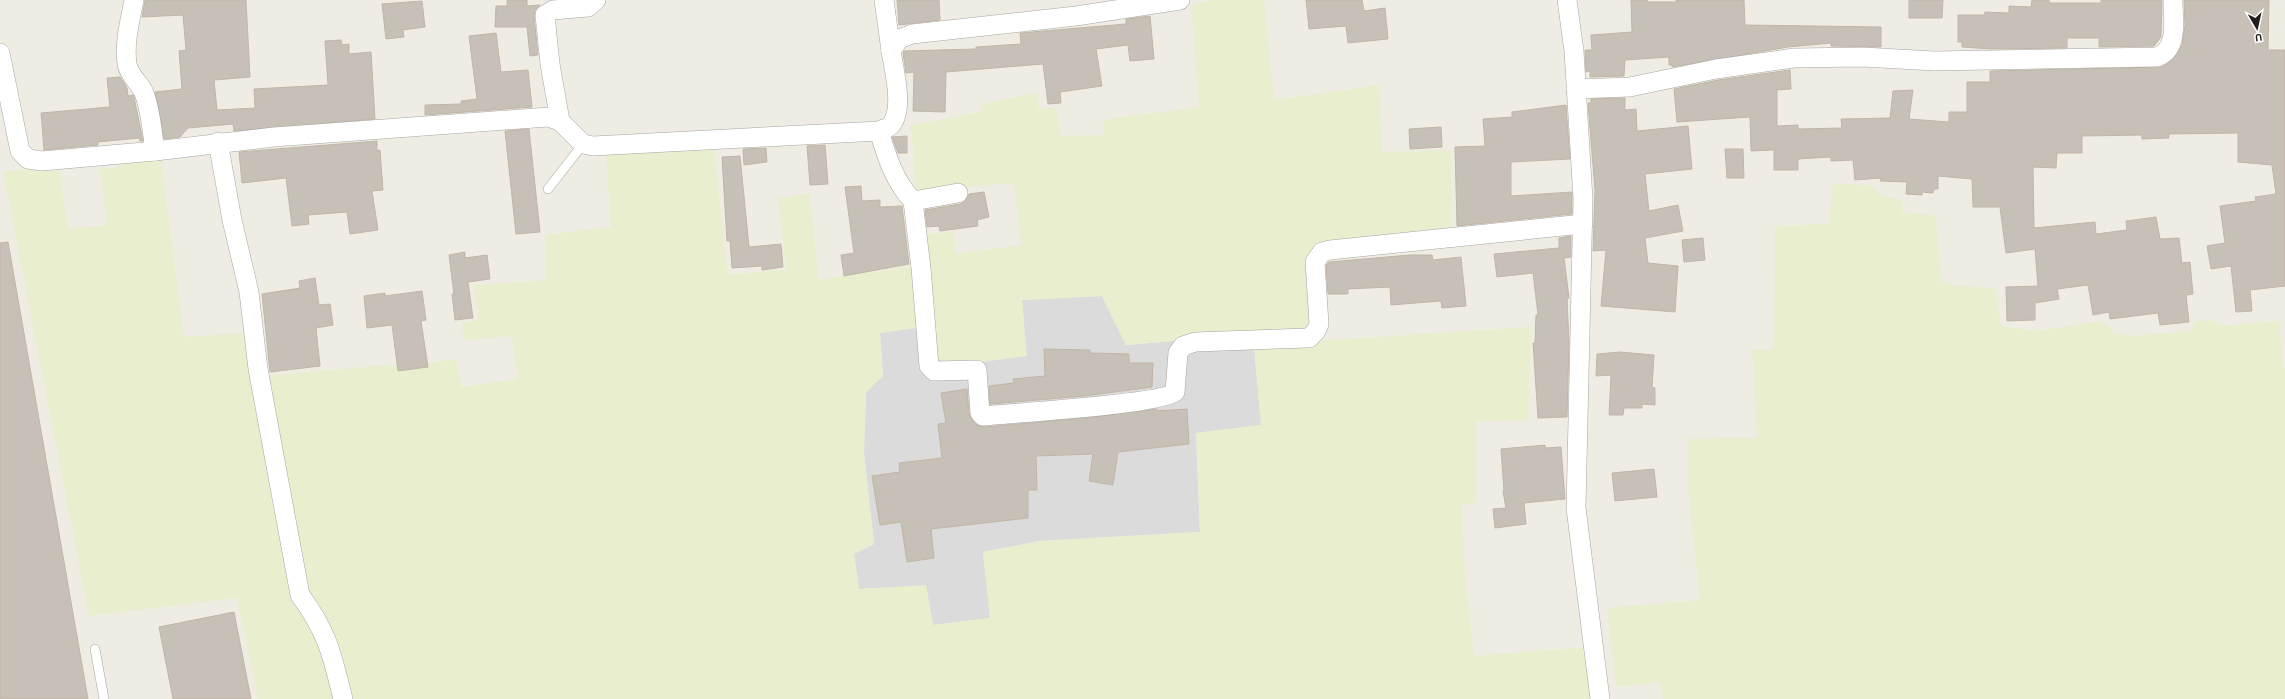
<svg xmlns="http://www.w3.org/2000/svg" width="2285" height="699" viewBox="0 0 2285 699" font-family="'Alegreya Sans',sans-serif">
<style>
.residential{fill:#dcdbdb}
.farmland{fill:#e9efce;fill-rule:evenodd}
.building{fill:#c7c0b6;stroke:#c2b5a5}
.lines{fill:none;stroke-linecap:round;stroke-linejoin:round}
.service-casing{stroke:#a5a5a5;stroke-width:10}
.minor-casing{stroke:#a5a5a5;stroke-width:20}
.service{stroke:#fff;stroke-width:9}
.minor{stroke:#fff;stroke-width:19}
</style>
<rect width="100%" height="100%" fill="#efede3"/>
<polygon class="residential" points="1102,296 1126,345 1253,334 1261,425 1196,433 1200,532 1040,541 983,552 990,618 933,625 926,586 859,589 854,554 874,544 864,453 866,392 883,376 880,333 930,326 949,366 1026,356 1022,300"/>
<g class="farmland">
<path d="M1214,0H1264L1274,100L1379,85L1382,150L1386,152L1451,150V231L1325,242L1314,247L1315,341L1531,327L1528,420L1476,421V502L1462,505L1465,579L1474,656L1589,647L1596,699H258L237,598L89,616L3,171L59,167L68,229L107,225L100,168H117V160L161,159L184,337L253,332L261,376L388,365H415L456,359L461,387L518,379L512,336L464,340L462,323L478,320L474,285L546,280L545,235L611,227L606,151L713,143L728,275L786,269L778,198L809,193L819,280L926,264L921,234L953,232L956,254L1021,245L1014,183L916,191L911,125L979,112L983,104L1037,93L1039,109L1056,107L1061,136L1104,135L1103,120L1199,107L1191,5ZM1102,296L1126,345L1253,334L1261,425L1196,433L1200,532L1040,541L983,552L990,618L933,625L926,585L859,589L854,554L874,544L864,453L866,392L883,376L880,333L930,326L935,356L949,366L1027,356L1022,300Z"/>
<polygon points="1833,184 1870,185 1882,196 1895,198 1903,202 1902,212 1936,216 1941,282 1957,286 1995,288 2001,326 2036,331 2101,321 2115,333 2132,336 2193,331 2193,322 2210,320 2223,326 2279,321 2283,367 2285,367 2285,699 1663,699 1660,682 1616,687 1607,608 1700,600 1688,491 1688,439 1757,438 1752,350 1774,349 1775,227 1829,223"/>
</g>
<g class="building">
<polygon points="145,0 246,0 250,77 214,80 217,110 255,108 254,89 328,85 325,41 341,40 342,45 349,44 349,54 371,52 375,119 234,131 233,124 188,128 180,137 164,139 155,92 182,89 179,51 186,50 183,15 142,17"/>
<polygon points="507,0 527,0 527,6 540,5 535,10 534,16 538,55 530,56 527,27 495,27 496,6 507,6"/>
<polygon points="897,0 939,0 940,20 899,25"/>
<polygon points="1306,0 1362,0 1364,11 1385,8 1388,39 1348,43 1346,26 1309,29"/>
<polygon points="1631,0 1647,0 1648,2 1676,2 1676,0 1744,0 1745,25 1881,27 1881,47 1831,46 1831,43 1788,47 1672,67 1672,65 1669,65 1669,57 1625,60 1624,76 1590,77 1590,71 1586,72 1585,50 1592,50 1591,35 1632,32"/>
<polygon points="1909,0 1943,0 1942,18 1909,18"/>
<polygon points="2032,0 2049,0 2049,3 2101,3 2101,0 2162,0 2161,37 2154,46 2099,47 2099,38 2067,38 2067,48 1991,49 1962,47 1962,42 1958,42 1958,15 1984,15 1985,12 2009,13 2009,6 2031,7"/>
<polygon points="2184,0 2269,0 2268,50 2285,50 2285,286 2250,290 2252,311 2236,312 2231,266 2211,269 2207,246 2225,243 2220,206 2256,201 2255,197 2276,194 2272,165 2238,162 2238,133 2169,134 2169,138 2142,139 2142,135 2082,136 2082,153 2057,153 2056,168 2033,167 2034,228 2095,222 2096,234 2127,230 2126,221 2156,217 2160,239 2179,238 2182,263 2190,262 2193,294 2186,295 2189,322 2160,325 2158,313 2110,319 2109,312 2093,315 2088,285 2057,289 2059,299 2035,303 2035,320 2007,321 2006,287 2038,286 2035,249 2006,253 2000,207 1973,207 1972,179 1938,176 1938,189 1934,189 1933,193 1922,192 1922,195 1906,194 1907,182 1880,181 1881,178 1855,180 1853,160 1831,161 1831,157 1798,159 1798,170 1774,170 1774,150 1751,151 1750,117 1677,122 1674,89 1718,80 1790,70 1791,89 1777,90 1777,126 1798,125 1798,129 1842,128 1841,119 1890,118 1893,91 1913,90 1909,119 1949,122 1949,112 1967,112 1967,82 1990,82 1990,71 2162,67 2172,60 2182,45 2185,25"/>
<polygon points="422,1 425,27 403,30 404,37 386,39 382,4"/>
<polygon points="1150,16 1154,59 1130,61 1128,45 1096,49 1102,86 1060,92 1061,103 1048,104 1043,64 946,72 945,112 913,111 914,72 906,73 903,53 904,51 976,49 976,47 1021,44 1020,33 1126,24 1126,19"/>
<polygon points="496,33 501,72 528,70 532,107 425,115 425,105 461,104 461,101 477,99 469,36"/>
<polygon points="120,77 127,88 128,96 133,95 134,97 143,141 140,141 139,138 98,142 98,145 44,150 41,113 110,107 107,78"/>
<polygon points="1625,98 1625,110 1636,109 1637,131 1688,126 1692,169 1645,174 1649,211 1678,205 1683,231 1645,238 1648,263 1678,266 1675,312 1601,306 1606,250 1593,251 1595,190 1588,103 1591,103 1591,99"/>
<polygon points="1566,105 1570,159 1511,162 1511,196 1572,192 1572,214 1457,226 1455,147 1485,146 1483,119 1512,117 1512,112"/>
<polygon points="1441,127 1442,147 1410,149 1409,129"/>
<polygon points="529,129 540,232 516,234 505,131"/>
<polygon points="907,136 907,153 898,153 892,137"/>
<polygon points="377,141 377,151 380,150 383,190 372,191 378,230 350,234 347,212 308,215 309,224 292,226 286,178 242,183 239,152"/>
<polygon points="825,145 828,184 810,185 807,146"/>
<polygon points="766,148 767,162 744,165 743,149"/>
<polygon points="1725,149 1743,149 1744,178 1727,178"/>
<polygon points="740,156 749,247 781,244 783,267 762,270 762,266 732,268 730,241 727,241 722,157"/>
<polygon points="861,186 862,201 880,200 880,207 902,206 909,264 844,276 841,255 854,253 845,187"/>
<polygon points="984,192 989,217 977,220 978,226 940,231 939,226 927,227 925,210 960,204 965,201 969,194"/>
<polygon points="1571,236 1571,257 1564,258 1569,298 1567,299 1569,343 1567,417 1538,418 1533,343 1535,343 1536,315 1538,315 1533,273 1497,277 1494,254 1559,248 1559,238"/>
<polygon points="1703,238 1705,260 1684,262 1682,240"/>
<polygon points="8,242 88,699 0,699 0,243"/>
<polygon points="465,252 465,258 487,255 490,279 468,282 473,318 455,320 452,294 454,294 449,255"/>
<polygon points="1410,255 1432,255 1433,260 1461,257 1466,306 1442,308 1441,301 1391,305 1390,287 1348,289 1348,294 1328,294 1326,265 1329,262"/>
<polygon points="315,278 319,305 330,304 333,325 316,328 320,366 270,372 262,294 300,288 299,281"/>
<polygon points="422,291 426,320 421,321 428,367 398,371 392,325 367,328 364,296 385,293 385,296"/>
<polygon points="1044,349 1090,350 1090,353 1129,354 1129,363 1153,363 1152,387 1084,396 990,404 989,386 1014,383 1013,379 1045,376"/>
<polygon points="1620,352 1654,355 1652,387 1655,388 1655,405 1642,404 1642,408 1624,408 1623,415 1609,415 1611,375 1596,376 1597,354"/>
<polygon points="967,389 969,414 975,424 984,427 1086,418 1157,409 1157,411 1187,409 1189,444 1118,452 1113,485 1089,481 1093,454 1036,456 1037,490 1028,490 1028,518 931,529 934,558 907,562 901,522 880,525 872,476 900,472 899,463 942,458 938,424 946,423 941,393"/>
<polygon points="1545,445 1545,448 1561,447 1565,499 1524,503 1526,524 1495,528 1493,509 1506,508 1503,491 1504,491 1501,449"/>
<polygon points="1654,469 1657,497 1615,501 1612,473"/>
<polygon points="234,612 251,699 173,699 159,627"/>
</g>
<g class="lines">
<g class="service-casing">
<g id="service">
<polyline points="548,189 583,144"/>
<polyline points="95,649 104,699"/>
</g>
</g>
<g class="minor-casing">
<g id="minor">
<path d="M134,0C130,21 124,43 127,64C129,76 140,83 144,93C151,111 152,132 155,151"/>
<polyline points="884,0 891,51"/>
<polyline points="1567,0 1574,51 1583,199 1576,508 1600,699"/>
<path d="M0,53L20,151L28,159L42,161L155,151L274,137L548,117L560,121L583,144L593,146L879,131C883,129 888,128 890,126C905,111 894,70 891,51L899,39L912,34L1076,16L1180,0"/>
<path d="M1576,89L1630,87L1716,69L1794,58L1863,57L1934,61L2157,57C2179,49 2173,20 2173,0"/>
<polyline points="560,121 550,64 545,15 553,10 588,7 596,0"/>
<path d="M879,131C887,157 894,181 913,201L958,193"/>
<path d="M218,142L232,220L249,292L258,369L300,595C328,633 332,655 343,699"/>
<path d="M913,201L921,268L929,366L934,371L977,370L980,413L983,416C1012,413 1162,404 1175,392L1178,353L1183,346L1195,342L1309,338L1316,331L1319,324L1315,262L1322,252L1330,250L1583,224"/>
</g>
</g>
<use href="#service" class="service"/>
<use href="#minor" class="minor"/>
</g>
<g transform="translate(2257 28) rotate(171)" stroke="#ffffff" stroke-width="3" paint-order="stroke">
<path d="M0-3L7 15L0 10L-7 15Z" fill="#1e1e1e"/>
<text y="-6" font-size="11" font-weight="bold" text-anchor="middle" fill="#1e1e1e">U</text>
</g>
</svg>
